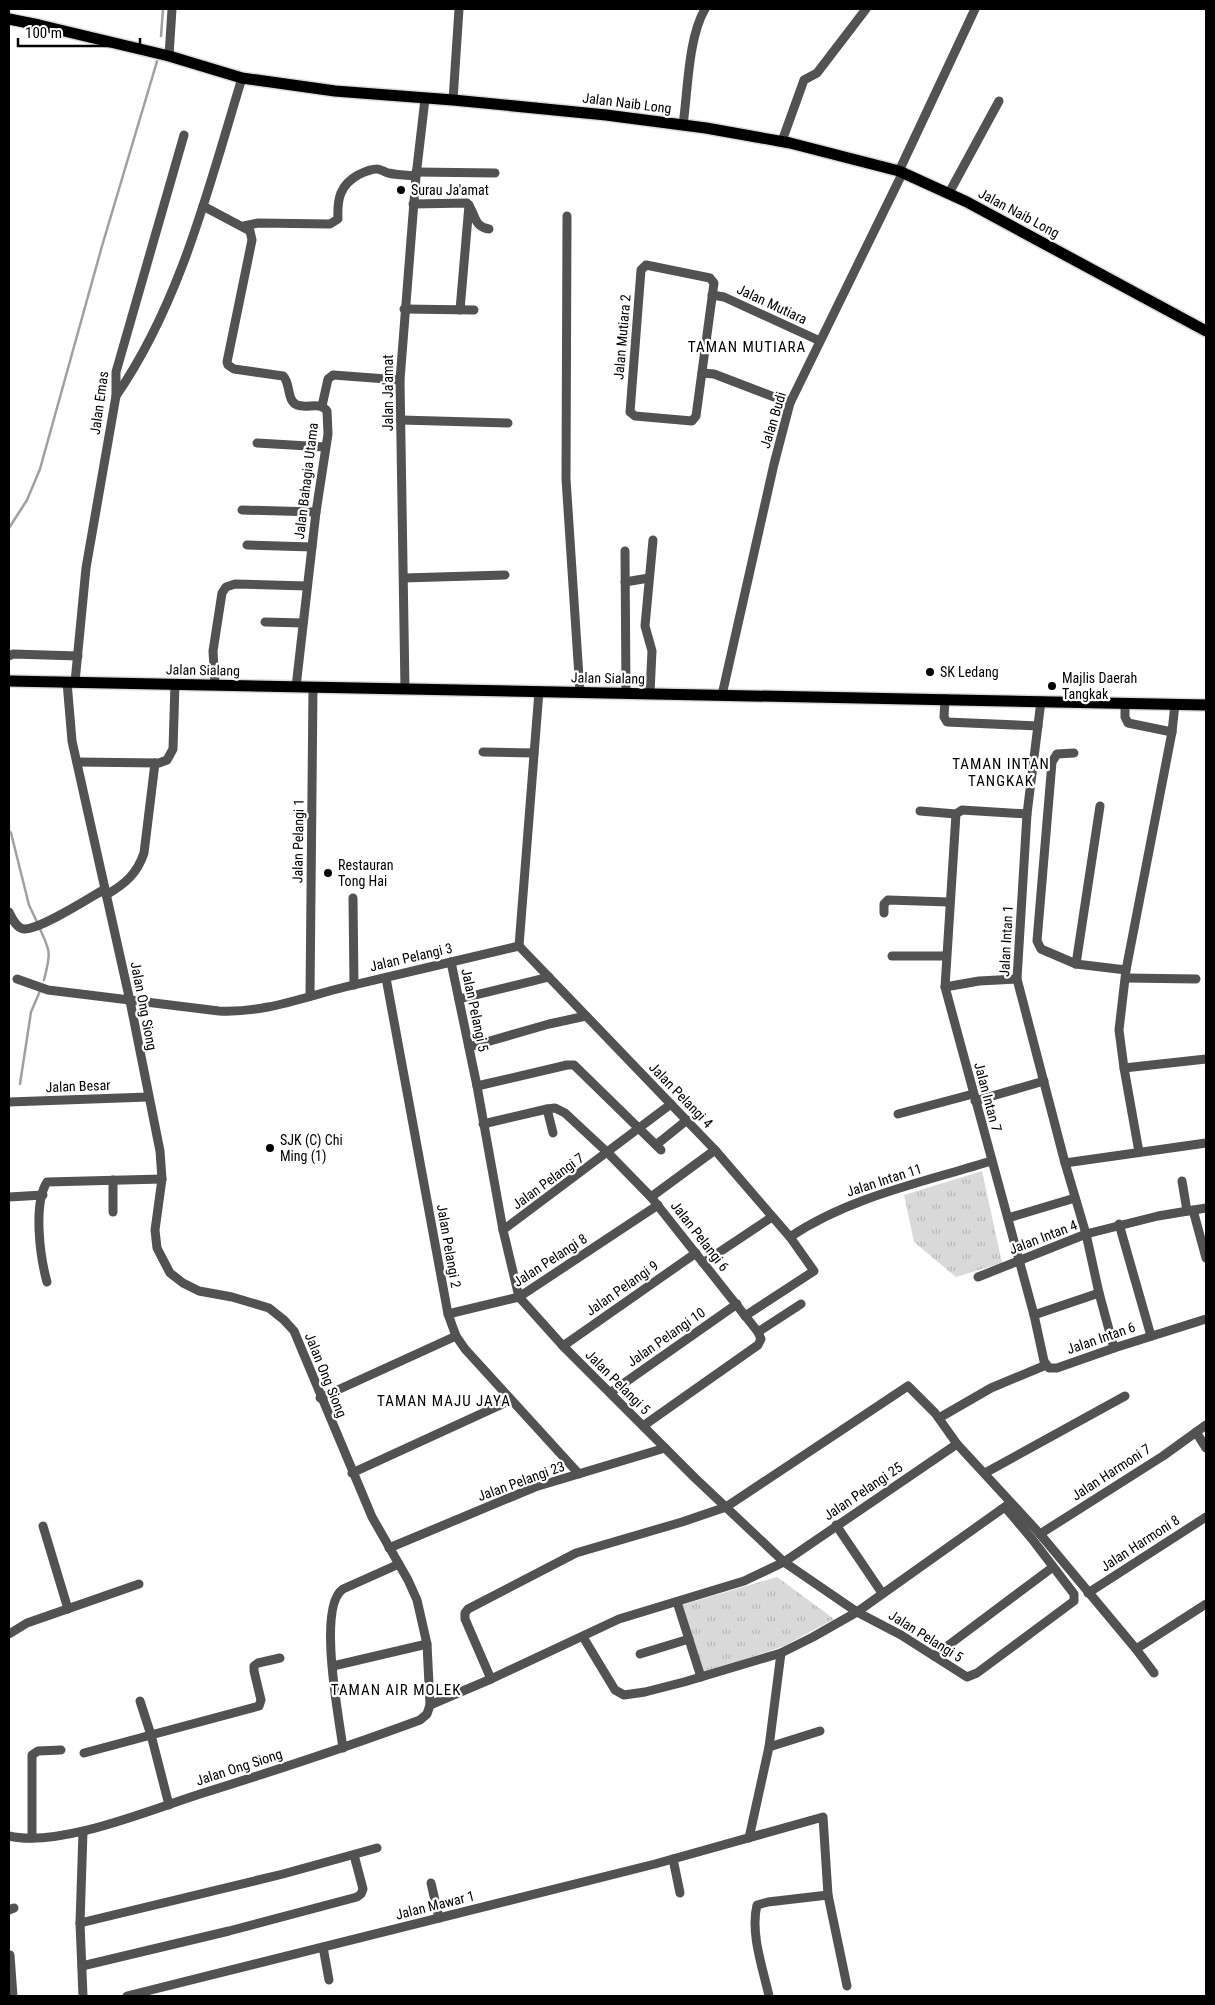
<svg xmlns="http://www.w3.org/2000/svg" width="1215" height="2005" viewBox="0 0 1215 2005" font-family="'Roboto Condensed',sans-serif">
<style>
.grass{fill:url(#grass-tufts)}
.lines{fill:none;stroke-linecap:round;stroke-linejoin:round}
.stream{stroke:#a0a0a0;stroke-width:2.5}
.major-casing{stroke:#dbdbdb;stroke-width:14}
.minor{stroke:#525252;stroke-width:9}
.major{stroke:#000;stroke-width:11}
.poi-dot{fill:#000;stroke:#fff;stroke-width:2}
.labels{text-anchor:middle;stroke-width:4.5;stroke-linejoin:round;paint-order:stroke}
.street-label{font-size:14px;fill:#000;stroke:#fff}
.poi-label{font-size:14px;fill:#000;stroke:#fff;text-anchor:start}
.neighbourhood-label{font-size:15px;letter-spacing:1px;fill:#000;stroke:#fff}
</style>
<defs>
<pattern id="grass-tufts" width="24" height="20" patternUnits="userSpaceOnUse" patternTransform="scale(1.25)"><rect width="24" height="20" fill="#d9d9d9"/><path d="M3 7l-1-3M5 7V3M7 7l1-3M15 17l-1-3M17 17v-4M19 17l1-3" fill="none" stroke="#b8b8b8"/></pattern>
</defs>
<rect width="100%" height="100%" fill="#fff"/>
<g class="grass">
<polygon points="982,1171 1002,1263 956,1277 914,1242 904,1195"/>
<polygon points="777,1577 834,1619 784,1646 704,1673 682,1605"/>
</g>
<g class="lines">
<g class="stream">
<polyline points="161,36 163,9"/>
<polyline points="9,528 27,500 40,469 102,246 158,58"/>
<polyline points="9,831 11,833 29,905 37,922"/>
<path d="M39,927C51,952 51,953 44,980"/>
<polyline points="20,1084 31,1012 40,991"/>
</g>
<g class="major-casing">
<g id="major">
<polyline points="9,19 39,25 169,56 242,78 335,91 453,100 606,115 706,128 790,143 899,171 967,202 1206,331"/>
<polyline points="9,681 1206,705"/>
</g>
</g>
<g class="minor">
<polyline points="169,56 172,9"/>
<polyline points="453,100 459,9"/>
<path d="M683,125C688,90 688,38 705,9"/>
<polyline points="782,141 804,80 817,73 866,9"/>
<polyline points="899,171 975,9"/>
<polyline points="416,172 495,173"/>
<polyline points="949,193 999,101"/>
<path d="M413,204L467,203C476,213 473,227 489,229"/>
<path d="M203,206L250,231L252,240L227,362L228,365L234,369L283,376C291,383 286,400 297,405C307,409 320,401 327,411L328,434L316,512L296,687"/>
<polyline points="567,216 566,479 580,692"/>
<path d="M244,226L258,223L330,224L338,219C337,199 340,185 358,175C364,172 370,169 377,169C381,169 384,172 388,173C397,175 407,175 416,176"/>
<polygon points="646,265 710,278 714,283 696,416 692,421 635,416 630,412 641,270"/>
<polyline points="712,295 724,297 820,341"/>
<polyline points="404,309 474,310"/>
<polyline points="460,310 469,205"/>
<polyline points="702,373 714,374 790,403"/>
<path d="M116,396C181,302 209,186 242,78"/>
<polyline points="322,406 328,379 333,375 400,380"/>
<polyline points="401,420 508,423"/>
<polyline points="257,443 325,447"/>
<polyline points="242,510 316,512"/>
<polyline points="247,545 312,547"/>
<polyline points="625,551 626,693"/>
<polyline points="404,578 505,575"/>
<polyline points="625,582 649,578"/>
<polyline points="265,622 303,623"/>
<polyline points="9,656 13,654 78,656"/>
<polyline points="75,682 86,568 116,396 116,372 184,135"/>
<polyline points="215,685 213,651 222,593 226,587 235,584 307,586"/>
<polyline points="405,689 400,380 416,176 425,99"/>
<polyline points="650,693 652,651 645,626 653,540"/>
<polyline points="722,695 774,464 790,403 903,172"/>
<polyline points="945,699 944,717 947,722 1038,726"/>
<polyline points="1041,701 1027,814 1017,979 1065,1163 1086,1234 1099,1293"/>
<polyline points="1125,703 1125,717 1128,723 1172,732"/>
<polyline points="483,752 534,753"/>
<polyline points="1074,753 1057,754 1052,762 1037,941 1041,949 1076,964"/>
<polyline points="77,762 159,763 167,760 173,749 175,684"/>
<polyline points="1100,806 1076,964 1126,970"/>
<polyline points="920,811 956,814"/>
<polyline points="1027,814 962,810 956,814 945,987 1034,1315 1044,1361 1049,1368 1057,1368 1114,1348 1206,1319"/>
<path d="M106,895C125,884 137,874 144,853L155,763"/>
<polyline points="353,898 354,985"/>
<path d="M9,912C12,918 16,928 24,929C40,930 89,898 105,889"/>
<polyline points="884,913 884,904 888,900 949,902"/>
<polyline points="519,946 715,1150 790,1237 814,1271 745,1316"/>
<polyline points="519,946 539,691"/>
<polyline points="892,956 946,956"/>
<polyline points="451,962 477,1086 503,1230 519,1297 563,1346 695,1478 784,1562 857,1612 901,1635 967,1677 977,1673 1074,1601 1074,1594 1032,1539 1005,1507"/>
<polyline points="386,978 448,1314 456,1336 465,1349 579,1474"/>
<polyline points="1126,978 1196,979"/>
<path d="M17,979L48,990L219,1011C264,1013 301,998 345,987C403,973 461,960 519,946"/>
<polyline points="945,987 979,981 1017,979"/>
<polyline points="310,996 313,687"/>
<polyline points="459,999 549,977"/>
<polyline points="469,1047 549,1024 586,1016"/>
<polyline points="1124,1068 1206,1059"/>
<polyline points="477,1086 567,1065 574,1065 661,1150"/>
<polyline points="975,1101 1044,1081"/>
<polyline points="9,1102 148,1097"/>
<polyline points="547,1109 553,1133"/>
<polyline points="898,1114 973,1094"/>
<polyline points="483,1124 547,1109 555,1108 565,1113 608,1153 651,1197 758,1332 761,1339 758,1345 643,1426"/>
<polyline points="656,1145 687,1120"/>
<polyline points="1139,1152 1124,1068 1119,1030 1126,970 1172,732 1175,704"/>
<polyline points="1065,1163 1206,1143"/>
<polyline points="113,1180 113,1212"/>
<polyline points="1182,1181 1187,1211"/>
<polyline points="9,1197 43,1195"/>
<polyline points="651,1197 715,1150"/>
<polyline points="1193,1210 1206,1258"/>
<polyline points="1008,1218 1075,1198"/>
<polyline points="1119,1224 1151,1336"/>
<polyline points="503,1230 671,1104"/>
<path d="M790,1237C849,1197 924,1182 991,1161"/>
<polyline points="703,1263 772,1217"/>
<polyline points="978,1277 1086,1234 1158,1216 1206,1208"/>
<path d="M47,1282C40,1257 33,1204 47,1182L162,1179"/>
<polyline points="448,1314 519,1297 658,1205"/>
<polyline points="1034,1315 1099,1293 1114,1348"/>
<polyline points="758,1332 801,1304"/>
<polyline points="563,1346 696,1253"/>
<polyline points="610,1393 737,1304"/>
<polyline points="320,1398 456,1336"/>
<polyline points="939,1418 991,1388 1046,1365"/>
<polyline points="1196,1432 1206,1448"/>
<polyline points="352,1473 511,1400"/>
<polyline points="985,1473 1125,1396"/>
<polyline points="836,1525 882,1593"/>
<polyline points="43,1526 68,1609"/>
<polyline points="1040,1534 1163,1456 1206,1425"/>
<polyline points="389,1548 535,1487 665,1448"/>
<polyline points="1088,1593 1206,1517"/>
<polyline points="677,1602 701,1677"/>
<polyline points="9,1634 27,1623 139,1584"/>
<polyline points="583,1637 615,1690 624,1695 645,1692 684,1682 781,1653 813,1637 857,1612 1009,1504"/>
<polyline points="1136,1649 1206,1604"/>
<polyline points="640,1654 689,1639"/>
<polyline points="934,1656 1053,1567"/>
<polyline points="333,1666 427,1644"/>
<polyline points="491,1679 465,1619 465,1613 468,1609 576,1553 682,1522 726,1507 908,1386 935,1413 957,1444 1040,1534 1136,1649 1154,1673"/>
<polyline points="430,1705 491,1679 619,1619 744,1581 784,1562 957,1444"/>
<polyline points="769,1747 820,1731"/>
<path d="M343,1748C339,1718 317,1606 343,1589L399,1564"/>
<polyline points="84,1753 151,1735 140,1701"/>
<polyline points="169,1805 151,1735 259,1706 261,1700 254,1671 254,1666 258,1663 280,1658"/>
<polyline points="83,1832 80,1923 83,1996"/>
<path d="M9,1836C59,1848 150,1810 200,1794C274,1771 347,1747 420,1720L427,1714L430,1705L427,1644L417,1600L408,1580L372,1517L294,1331L284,1320L269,1308L232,1297L199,1291L183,1283L170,1273L157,1248L155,1230L162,1179L160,1151L130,1001L72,741L67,682"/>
<polyline points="32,1838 32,1755 38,1751 61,1750"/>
<polyline points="749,1838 769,1747 781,1653"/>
<polyline points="673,1859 680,1893"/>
<polyline points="431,1883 439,1918"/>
<polyline points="9,1910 14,1908"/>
<polyline points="80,1923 283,1874 377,1848"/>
<polyline points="323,1947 329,1980"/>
<polyline points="10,1955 13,1996"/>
<polyline points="82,1966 229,1931 357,1897 361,1894 363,1889 354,1855"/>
<polyline points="127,1996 655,1864 823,1817 828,1895 847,1986"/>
<path d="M769,1996C763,1969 750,1933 757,1905L768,1902L828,1895"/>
</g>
<use href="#major" class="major"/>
</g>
<g class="poi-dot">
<circle cx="401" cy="190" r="5"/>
<circle cx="930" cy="672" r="5"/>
<circle cx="1052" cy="686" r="5"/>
<circle cx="328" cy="873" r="5"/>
<circle cx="270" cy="1148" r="5"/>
</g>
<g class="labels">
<g class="street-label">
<text transform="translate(627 103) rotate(7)" y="5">Jalan Naib Long</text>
<text transform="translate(1019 213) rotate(28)" y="5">Jalan Naib Long</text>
<text transform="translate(772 304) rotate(25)" y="5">Jalan Mutiara</text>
<text transform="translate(622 337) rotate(-85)" y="5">Jalan Mutiara 2</text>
<text transform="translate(388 393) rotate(-90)" y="5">Jalan Ja'amat</text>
<text transform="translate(99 403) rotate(-82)" y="5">Jalan Emas</text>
<text transform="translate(773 420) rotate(-73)" y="5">Jalan Budi</text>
<text transform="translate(306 481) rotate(-83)" y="5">Jalan Bahagia Utama</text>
<text transform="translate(203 670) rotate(1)" y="5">Jalan Sialang</text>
<text transform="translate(608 678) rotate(1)" y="5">Jalan Sialang</text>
<text transform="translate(298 841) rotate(-89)" y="5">Jalan Pelangi 1</text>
<text transform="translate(1006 941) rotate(-87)" y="5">Jalan Intan 1</text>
<text transform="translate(411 957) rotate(-13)" y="5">Jalan Pelangi 3</text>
<text transform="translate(144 1006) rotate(79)" y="5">Jalan Ong Siong</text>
<text transform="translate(475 1010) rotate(78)" y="5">Jalan Pelangi 5</text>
<text transform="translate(78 1086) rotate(-2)" y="5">Jalan Besar</text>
<text transform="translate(681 1095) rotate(46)" y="5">Jalan Pelangi 4</text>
<text transform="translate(988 1097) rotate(75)" y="5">Jalan Intan 7</text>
<text transform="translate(884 1180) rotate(-18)" y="5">Jalan Intan 11</text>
<text transform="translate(548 1181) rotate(-36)" y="5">Jalan Pelangi 7</text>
<text transform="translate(700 1236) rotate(52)" y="5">Jalan Pelangi 6</text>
<text transform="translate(1043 1237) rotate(-21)" y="5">Jalan Intan 4</text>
<text transform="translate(449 1246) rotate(80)" y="5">Jalan Pelangi 2</text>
<text transform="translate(550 1260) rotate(-33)" y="5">Jalan Pelangi 8</text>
<text transform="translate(622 1288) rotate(-35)" y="5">Jalan Pelangi 9</text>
<text transform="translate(666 1337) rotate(-35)" y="5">Jalan Pelangi 10</text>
<text transform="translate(1101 1338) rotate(-19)" y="5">Jalan Intan 6</text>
<text transform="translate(326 1375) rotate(68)" y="5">Jalan Ong Siong</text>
<text transform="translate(618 1382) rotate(45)" y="5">Jalan Pelangi 5</text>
<text transform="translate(1111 1472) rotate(-33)" y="5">Jalan Harmoni 7</text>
<text transform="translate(521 1481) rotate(-20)" y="5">Jalan Pelangi 23</text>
<text transform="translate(863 1491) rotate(-34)" y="5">Jalan Pelangi 25</text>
<text transform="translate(1140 1543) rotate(-33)" y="5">Jalan Harmoni 8</text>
<text transform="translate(926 1636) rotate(32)" y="5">Jalan Pelangi 5</text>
<text transform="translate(239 1767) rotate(-18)" y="5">Jalan Ong Siong</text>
<text transform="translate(435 1905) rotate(-14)" y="5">Jalan Mawar 1</text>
</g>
<g class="poi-label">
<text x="411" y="195">Surau Ja'amat</text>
<text x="940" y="677">SK Ledang</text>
<text x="1062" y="683">Majlis Daerah<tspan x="1062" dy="16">Tangkak</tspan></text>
<text x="338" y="870">Restauran<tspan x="338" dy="16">Tong Hai</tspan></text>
<text x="280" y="1145">SJK (C) Chi<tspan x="280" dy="16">Ming (1)</tspan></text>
</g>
<g class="neighbourhood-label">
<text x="747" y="352">TAMAN MUTIARA</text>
<text x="1001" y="769">TAMAN INTAN<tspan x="1001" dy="17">TANGKAK</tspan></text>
<text x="444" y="1406">TAMAN MAJU JAYA</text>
<text x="396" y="1695">TAMAN AIR MOLEK</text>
</g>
</g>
<rect width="1215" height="2005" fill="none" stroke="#000000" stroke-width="20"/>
<path d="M18 38v8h122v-8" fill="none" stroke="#000000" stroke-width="2.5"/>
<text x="25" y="38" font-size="15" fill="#000000" stroke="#ffffff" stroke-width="4" paint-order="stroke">100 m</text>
</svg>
